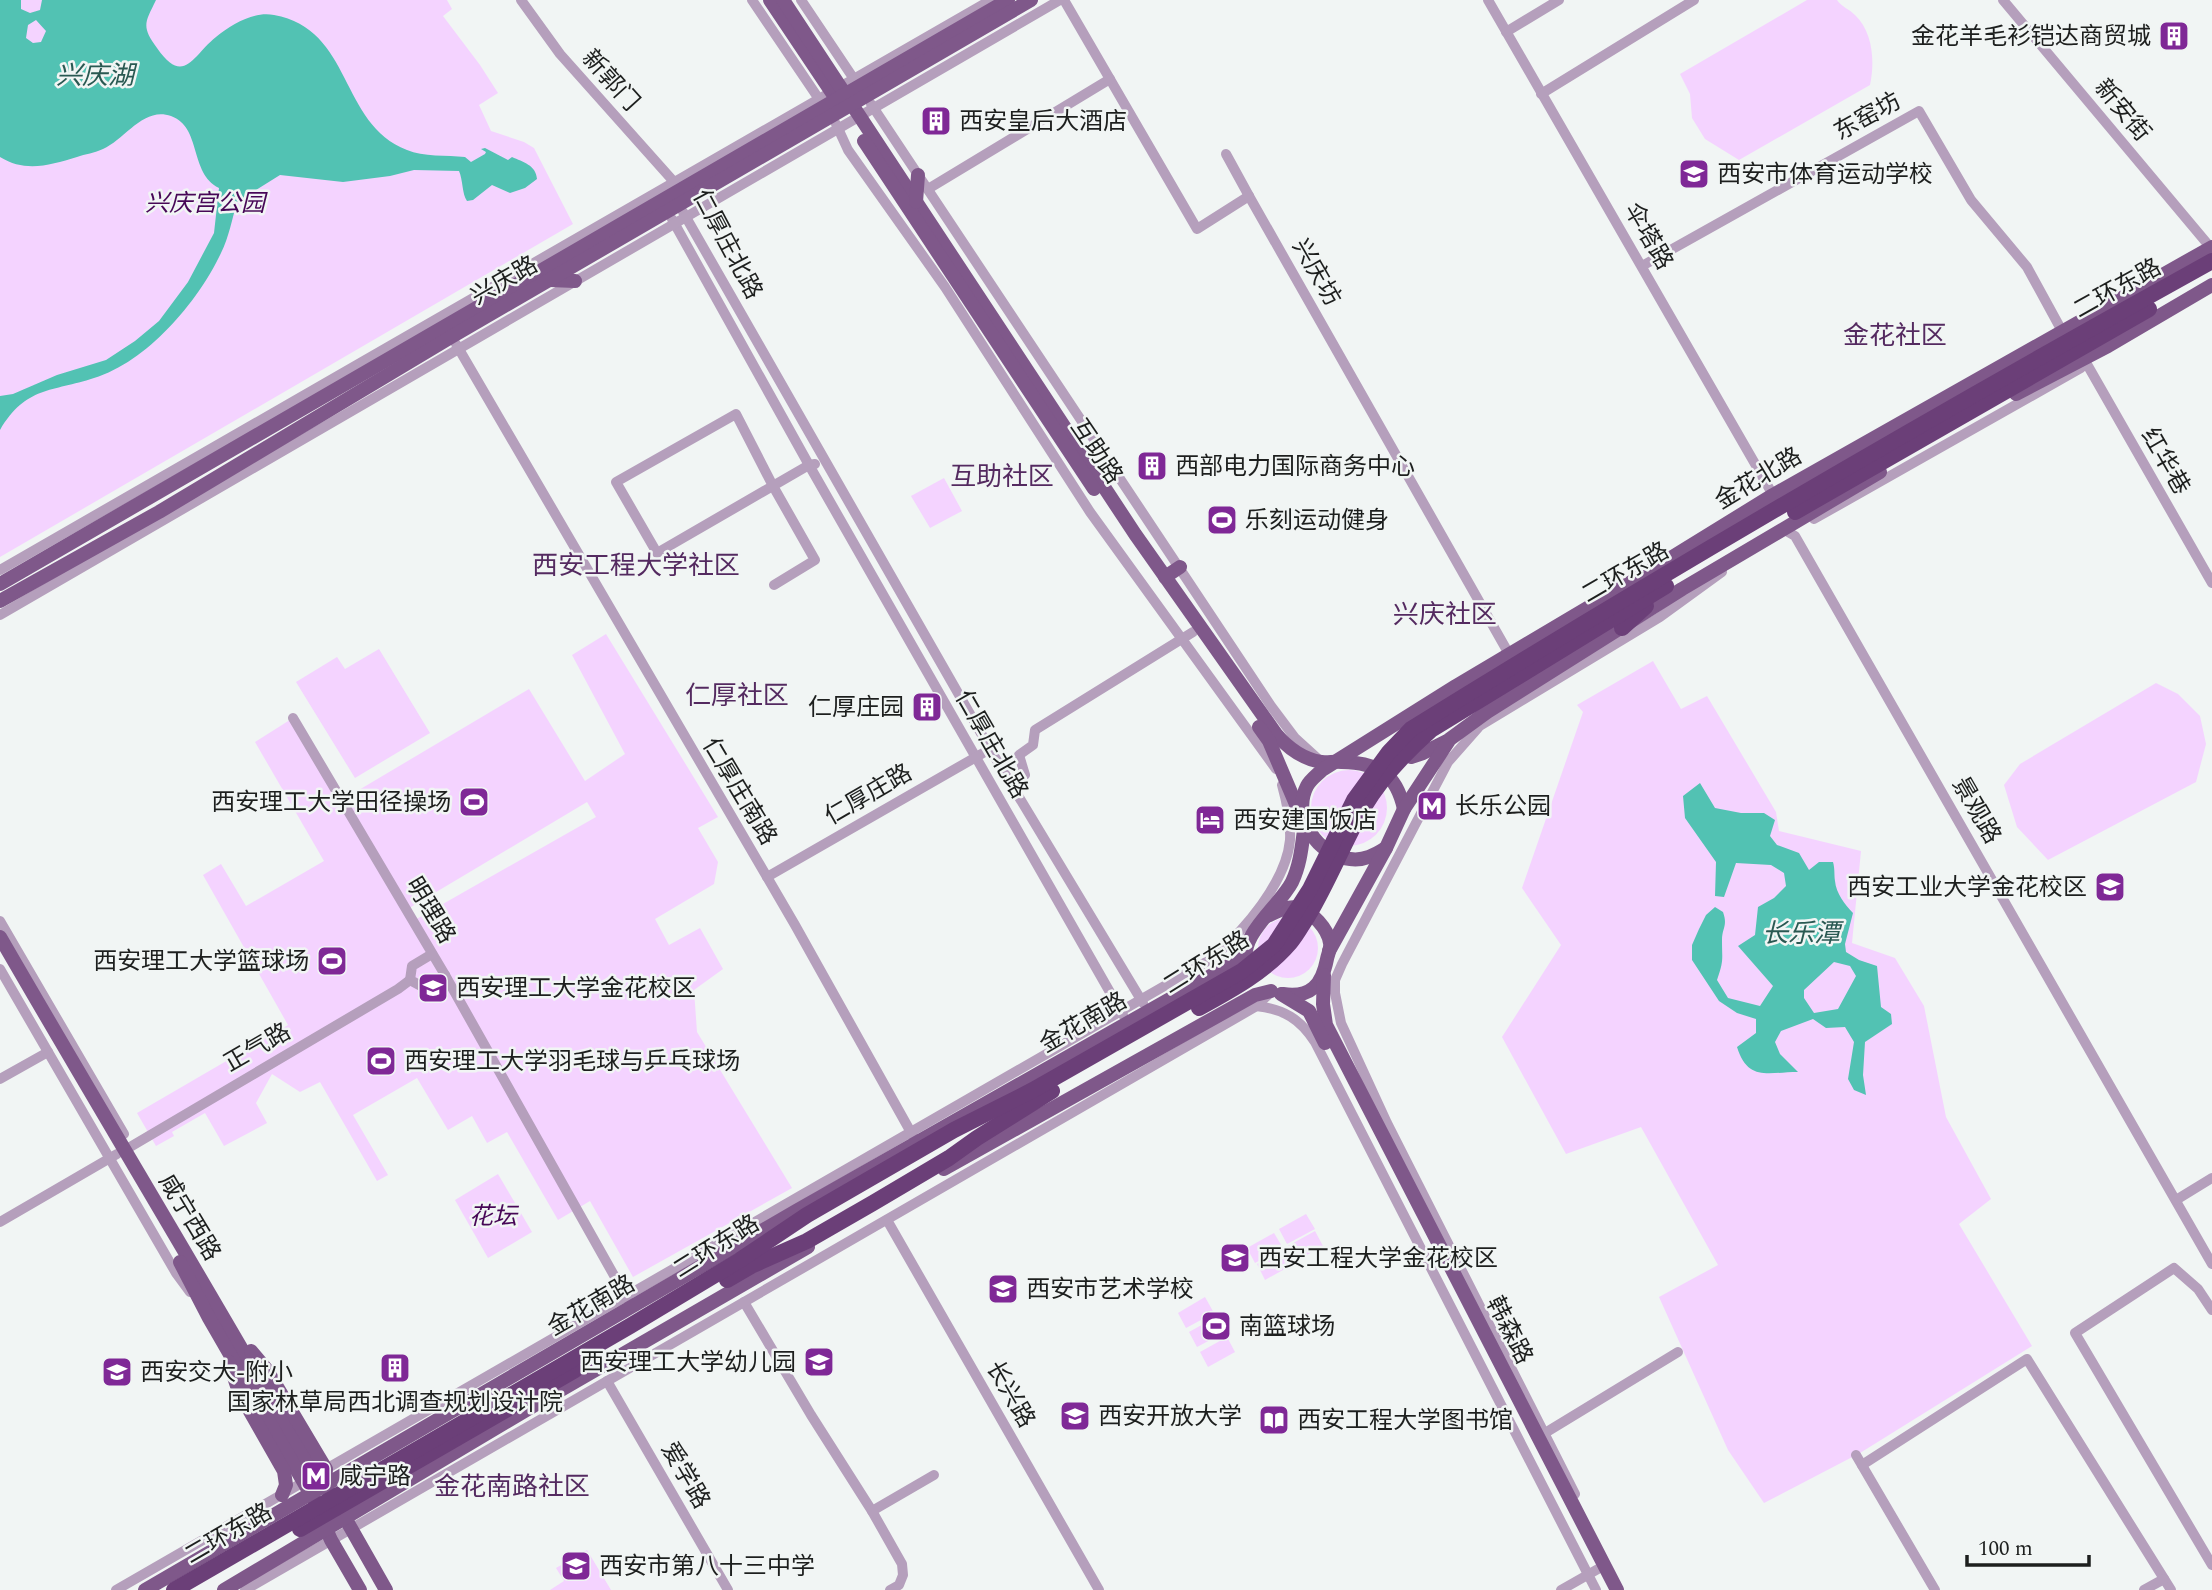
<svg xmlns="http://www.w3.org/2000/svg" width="2212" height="1590" viewBox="0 0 2212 1590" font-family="Spectral,'Noto Sans SC',serif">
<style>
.green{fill:#f4d3ff;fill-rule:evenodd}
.water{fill:#52c2b3;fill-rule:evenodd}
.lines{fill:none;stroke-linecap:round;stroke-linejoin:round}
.minor{stroke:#b59fbc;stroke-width:10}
.major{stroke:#7f588a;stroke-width:14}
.highway{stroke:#6b3f78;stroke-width:16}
.labels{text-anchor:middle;stroke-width:5;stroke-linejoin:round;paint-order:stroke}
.poi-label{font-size:24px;fill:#1d1f1e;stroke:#f1f5f4;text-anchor:start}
.street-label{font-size:24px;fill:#1d1f1e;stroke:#f1f5f4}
.park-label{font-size:24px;font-style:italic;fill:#470757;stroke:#f1f5f4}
.water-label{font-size:26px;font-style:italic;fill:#295952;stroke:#f1f5f4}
.neighbourhood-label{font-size:26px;fill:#542a60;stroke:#f1f5f4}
</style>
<rect width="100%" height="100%" fill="#f1f5f4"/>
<g class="green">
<polygon points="0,0 447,0 452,9 443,16 480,65 498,93 479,105 491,131 524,142 534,148 573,224 0,557"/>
<path d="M1807,0H1837C1842,7 1849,9 1855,15C1873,32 1875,62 1870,85L1739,160L1705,139L1692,118L1690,94L1680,74Z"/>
<polygon points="944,478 962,511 930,528 911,496"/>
<path d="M606,634L718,817L698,828L718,862L714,884L655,919L669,945L700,928L723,969L694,990L697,1032L792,1188L633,1277L590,1201L558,1220L507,1132L487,1143L472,1116L448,1130L417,1078L353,1115L388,1175L377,1181L320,1082L300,1092L272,1074L256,1103L267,1123L224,1146L205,1113L172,1132L174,1136L156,1146L137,1113L288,1025L203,875L221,864L246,906L324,861L255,742L293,718L342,800L529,689L585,781L625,754L572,655ZM587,802L596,817L413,921L406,910Z"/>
<polygon points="379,649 430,733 355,778 296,682 337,657 345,669"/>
<polygon points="1653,661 1681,709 1707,696 1776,812 1779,831 1861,851 1852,943 1895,958 1924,1006 1946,1117 1991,1199 1959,1224 2032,1346 1860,1453 1764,1503 1728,1450 1659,1297 1718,1265 1641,1127 1566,1154 1502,1037 1561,945 1522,888 1583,712 1577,705"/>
<polygon points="2156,683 2178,694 2200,716 2206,744 2196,782 2048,860 2017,827 2004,785 2020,764"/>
<circle cx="1349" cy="808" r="38"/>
<circle cx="1288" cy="948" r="30"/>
<polygon points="498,1174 532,1232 488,1258 455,1200"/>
<polygon points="1306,1214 1315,1229 1287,1244 1279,1229"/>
<polygon points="1315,1231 1323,1246 1296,1261 1288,1246"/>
<polygon points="1274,1233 1283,1248 1255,1263 1247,1248"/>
<polygon points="1284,1249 1292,1265 1265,1280 1257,1264"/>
<polygon points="1205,1297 1214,1313 1186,1328 1178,1313"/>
<polygon points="1216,1317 1225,1332 1197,1347 1189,1332"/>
<polygon points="1227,1337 1235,1352 1208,1367 1200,1352"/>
<polygon points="587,1550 611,1590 550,1590 564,1581 556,1568"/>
</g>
<g class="water">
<path d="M0,0H21V9L30,13L40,10L42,0H156C145,23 141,26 157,48C184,87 193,55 216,37C232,24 254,11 274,15C353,29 339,124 407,150C423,157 447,155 465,157L471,162L485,154L486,152L481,149L485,148L508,160L512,157C523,162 536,165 537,179L525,188L510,193L492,185L473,200L467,201C462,194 463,180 459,171L414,170L390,176L343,182L280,175L237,202C232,219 229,237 221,253C198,302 147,362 94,378C52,392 26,386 0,430V396L13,394L57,375L106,360L135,341L159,321L188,282L214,233L219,188C189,173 202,127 171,116C144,106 125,139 103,149C95,153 85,154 77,157C50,165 26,173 0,157ZM36,20L46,31L41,42L33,43L26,38L28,25Z"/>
<path d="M1700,783L1715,808L1741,813H1764L1775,820L1770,836L1777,845L1799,853L1809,870L1819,862H1833C1835,869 1834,874 1835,881C1836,893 1845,905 1853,913L1845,944L1846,952L1859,960L1877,966L1881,1007L1891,1014L1892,1024L1865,1042L1863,1075L1866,1095L1854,1090L1848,1079L1854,1042L1845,1027L1826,1028L1813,1019L1781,1031L1775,1042L1780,1054L1798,1072C1768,1072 1748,1082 1737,1047L1756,1033V1019L1737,1013L1719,1001L1692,960V945L1699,929L1706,915L1715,907L1723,912C1728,926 1722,928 1722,940C1722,960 1724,960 1717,980L1728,998L1760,1006L1773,986L1738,946L1755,935L1758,907L1774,898L1786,886L1784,873L1771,865L1736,863L1724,897L1715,896L1716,862L1685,818L1683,796ZM1834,962L1850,966L1856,976L1838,1009L1814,1013L1804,998V990Z"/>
</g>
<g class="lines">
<g class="minor">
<polyline points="521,0 560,54 675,183"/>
<polyline points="752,0 823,105"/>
<polyline points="801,0 858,85"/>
<polyline points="1064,0 1197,229 1249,196 1509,654"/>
<polyline points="1488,0 1773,495"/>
<polyline points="2003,0 2211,248"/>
<polyline points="1506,32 1559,0"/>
<polyline points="1541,94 1694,0"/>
<polyline points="871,104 1271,706 1295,738 1317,758"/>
<polyline points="836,124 848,150 945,287 1090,512 1276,769"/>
<polyline points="1226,154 1249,196"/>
<polyline points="928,189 1110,79"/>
<polyline points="683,212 990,749 1143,1003"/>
<polyline points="672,219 809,465 1123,1015"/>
<polyline points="1642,266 1919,111 1971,200 2027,267 2062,331"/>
<polyline points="456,344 795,925 913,1136"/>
<polyline points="2084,359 2212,583"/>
<polyline points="1814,519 2081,368 2084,359"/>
<polyline points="1783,529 1795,536 2212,1264"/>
<polyline points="0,570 991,0"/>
<polyline points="774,585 815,560 773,486 736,414 616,482 657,553 809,465 815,464"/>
<polyline points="0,615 1060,0"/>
<polyline points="293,718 445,975 629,1302"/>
<polyline points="1478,728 1448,762 1342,964 1335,980 1335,993 1341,1023 1387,1123 1575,1494"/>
<polyline points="1473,730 1660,617 1722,572"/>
<polyline points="1025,775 1019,755 1033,745 1035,730 1193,632"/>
<polyline points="767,877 990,749"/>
<polyline points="0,921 124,1134"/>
<polyline points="432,954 412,966 410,980 423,987 445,975"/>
<polyline points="0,969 176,1273 190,1292"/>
<path d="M1256,1006C1284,1009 1300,1019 1315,1042L1596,1590"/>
<polyline points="0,1079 48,1052"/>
<polyline points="125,1150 398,989 410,980"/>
<polyline points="2176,1200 2212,1178"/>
<polyline points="887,1220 1099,1590"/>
<polyline points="0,1222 117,1154"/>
<polyline points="744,1302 811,1415 872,1511 902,1564 903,1575 899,1585 890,1590"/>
<polyline points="2212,1310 2198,1289 2174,1268 2075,1333 2212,1565"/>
<polyline points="607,1381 728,1590"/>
<polyline points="1545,1433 1678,1352"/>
<polyline points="1856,1455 1935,1590"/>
<polyline points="1862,1465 2027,1359 2171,1590"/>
<polyline points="872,1511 934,1475"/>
<path d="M116,1590L1213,958C1244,930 1286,883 1290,840C1291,821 1287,803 1282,785"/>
<polyline points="245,1590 1255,1007 1270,993"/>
<polyline points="1561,1590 1605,1565"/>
<polyline points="2144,1590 2164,1579"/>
</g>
<g class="major">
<polyline points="770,0 841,106"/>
<path d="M783,0L1135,534L1276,734C1287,747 1303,759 1321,762C1327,763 1335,761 1342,762C1378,763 1396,773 1404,809"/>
<polyline points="864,141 1094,489"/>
<polyline points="916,202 918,175"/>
<polyline points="550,280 575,281"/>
<polyline points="2016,394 2108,346 2212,285"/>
<polyline points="1165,577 1180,567"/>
<polyline points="0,584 1008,0"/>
<polyline points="0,601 159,512 451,337 1031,0"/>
<polyline points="1259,727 1269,741 1301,816"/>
<polyline points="1401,748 1404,753 1411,757 1423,753 1447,741"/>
<path d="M1386,848C1375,855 1364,861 1350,859C1318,856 1291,817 1307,786C1310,780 1317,775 1322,770L1456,686L1648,572L1773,495L2212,247"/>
<path d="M1267,916C1276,912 1288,905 1298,908C1312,911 1328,929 1330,943C1331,948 1328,954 1327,959C1322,985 1311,998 1283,994"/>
<path d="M0,937C104,1117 212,1295 315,1476L325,1485L329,1492"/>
<polyline points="1329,951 1386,848 1404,809 1450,739 1487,712 1682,589 1880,472"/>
<path d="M1247,965C1237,936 1279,907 1292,882C1301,863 1302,843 1305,823"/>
<polyline points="1324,975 1323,1004 1326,1025 1617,1590"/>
<polyline points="1281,994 1309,1011 1325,1043"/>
<polyline points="944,1169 1255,995 1271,991"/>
<polyline points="180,1262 209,1318 314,1500"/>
<polyline points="251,1351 267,1370 326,1469 325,1485"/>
<polyline points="229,1362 239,1392 284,1471 286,1485 282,1495"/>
<polyline points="340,1509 386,1590"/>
<polyline points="323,1522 331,1540 360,1590"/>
<polyline points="145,1590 796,1211 1244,957"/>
<polyline points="224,1590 528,1409 808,1247"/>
</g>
<g class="highway">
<polyline points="1795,512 2149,309"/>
<polyline points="1622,628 1646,606"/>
<path d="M1199,1008C1232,990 1265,972 1290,943C1297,935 1302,925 1308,916C1329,881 1344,842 1364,807C1382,777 1405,753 1431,730L1666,586"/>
<polyline points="727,1280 751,1266 807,1241 873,1203 949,1158 977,1138 1052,1091"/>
<polyline points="300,1529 575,1370"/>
<path d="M174,1590L630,1326L740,1260L807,1215L954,1130L1033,1090L1242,971L1274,945L1310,889L1354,800L1389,752L1411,729C1674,566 1941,411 2212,261"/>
</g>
</g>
<defs>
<g id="building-square" transform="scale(1.575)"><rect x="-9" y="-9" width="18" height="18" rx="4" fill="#7f2896" stroke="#f1f5f4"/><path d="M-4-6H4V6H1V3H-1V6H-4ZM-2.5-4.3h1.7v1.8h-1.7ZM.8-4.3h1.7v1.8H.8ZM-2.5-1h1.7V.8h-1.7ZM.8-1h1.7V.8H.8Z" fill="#fff"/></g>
<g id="school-square" transform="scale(1.575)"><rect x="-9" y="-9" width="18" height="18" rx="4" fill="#7f2896" stroke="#f1f5f4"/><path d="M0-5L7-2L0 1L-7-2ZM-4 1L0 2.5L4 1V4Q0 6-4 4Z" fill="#fff"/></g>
<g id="stadium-square" transform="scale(1.575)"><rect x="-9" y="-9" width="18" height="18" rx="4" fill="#7f2896" stroke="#f1f5f4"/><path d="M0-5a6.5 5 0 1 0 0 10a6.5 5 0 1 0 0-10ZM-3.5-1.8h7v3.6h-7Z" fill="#fff"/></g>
<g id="metro-square" transform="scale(1.575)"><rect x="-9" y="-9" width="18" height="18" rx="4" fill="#7f2896" stroke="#f1f5f4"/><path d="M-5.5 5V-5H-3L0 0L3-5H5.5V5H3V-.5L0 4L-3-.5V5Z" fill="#fff"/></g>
<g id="hotel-square" transform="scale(1.575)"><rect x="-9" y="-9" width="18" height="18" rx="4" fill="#7f2896" stroke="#f1f5f4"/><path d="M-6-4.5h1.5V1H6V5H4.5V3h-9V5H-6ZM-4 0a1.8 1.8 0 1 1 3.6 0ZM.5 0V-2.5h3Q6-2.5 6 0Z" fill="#fff"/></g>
<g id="university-square" transform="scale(1.575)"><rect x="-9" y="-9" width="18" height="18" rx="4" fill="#7f2896" stroke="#f1f5f4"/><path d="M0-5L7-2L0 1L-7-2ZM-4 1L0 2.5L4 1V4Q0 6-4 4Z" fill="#fff"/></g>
<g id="library-square" transform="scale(1.575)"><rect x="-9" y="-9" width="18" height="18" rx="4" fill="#7f2896" stroke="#f1f5f4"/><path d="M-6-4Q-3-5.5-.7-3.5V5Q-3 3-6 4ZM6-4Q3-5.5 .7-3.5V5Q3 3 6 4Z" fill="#fff"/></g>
</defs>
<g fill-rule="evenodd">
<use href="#building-square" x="2174" y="36"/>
<use href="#building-square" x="936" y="121"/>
<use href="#school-square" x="1694" y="174"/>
<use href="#building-square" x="1152" y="466"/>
<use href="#stadium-square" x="1222" y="520"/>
<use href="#building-square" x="927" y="707"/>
<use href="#stadium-square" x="474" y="802"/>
<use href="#metro-square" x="1432" y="806"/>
<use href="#hotel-square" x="1210" y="820"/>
<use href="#university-square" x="2110" y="887"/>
<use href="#stadium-square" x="332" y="961"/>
<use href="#university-square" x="433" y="988"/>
<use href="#stadium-square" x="381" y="1061"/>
<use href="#university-square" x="1235" y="1258"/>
<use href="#school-square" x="1003" y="1289"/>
<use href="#stadium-square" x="1216" y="1326"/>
<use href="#school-square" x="819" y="1362"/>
<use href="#building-square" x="395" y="1368"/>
<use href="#school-square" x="117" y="1372"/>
<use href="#school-square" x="1075" y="1416"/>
<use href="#library-square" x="1274" y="1420"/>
<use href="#metro-square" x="316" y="1476"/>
<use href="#school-square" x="576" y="1566"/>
</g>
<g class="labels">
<g class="poi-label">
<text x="2151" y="44" text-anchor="end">金花羊毛衫铠达商贸城</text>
<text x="959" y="129">西安皇后大酒店</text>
<text x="1717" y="182">西安市体育运动学校</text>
<text x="1175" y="474">西部电力国际商务中心</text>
<text x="1245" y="528">乐刻运动健身</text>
<text x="904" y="715" text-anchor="end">仁厚庄园</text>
<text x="451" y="810" text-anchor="end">西安理工大学田径操场</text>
<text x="1455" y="814">长乐公园</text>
<text x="1233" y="828">西安建国饭店</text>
<text x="2087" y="895" text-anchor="end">西安工业大学金花校区</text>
<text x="309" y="969" text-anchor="end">西安理工大学篮球场</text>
<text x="456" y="996">西安理工大学金花校区</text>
<text x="404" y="1069">西安理工大学羽毛球与乒乓球场</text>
<text x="1258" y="1266">西安工程大学金花校区</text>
<text x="1026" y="1297">西安市艺术学校</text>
<text x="1239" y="1334">南篮球场</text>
<text x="796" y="1370" text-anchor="end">西安理工大学幼儿园</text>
<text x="140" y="1380">西安交大-附小</text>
<text x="395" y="1410" text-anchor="middle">国家林草局西北调查规划设计院</text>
<text x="1098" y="1424">西安开放大学</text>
<text x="1297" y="1428">西安工程大学图书馆</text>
<text x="339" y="1484">咸宁路</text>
<text x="599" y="1574">西安市第八十三中学</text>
</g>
<g class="street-label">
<text transform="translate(611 80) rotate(48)" y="8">新郭门</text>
<text transform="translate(2123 110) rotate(50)" y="8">新安街</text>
<text transform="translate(1867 116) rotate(-29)" y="8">东窑坊</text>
<text transform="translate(1649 236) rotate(60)" y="8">伞塔路</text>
<text transform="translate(728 244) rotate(62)" y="8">仁厚庄北路</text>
<text transform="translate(1317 272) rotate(60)" y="8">兴庆坊</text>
<text transform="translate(504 280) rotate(-30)" y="8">兴庆路</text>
<text transform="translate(2117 288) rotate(-29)" y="8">二环东路</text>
<text transform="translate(1097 451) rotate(56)" y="8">互助路</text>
<text transform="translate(2166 461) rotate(60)" y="8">红华巷</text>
<text transform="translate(1758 478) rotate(-31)" y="8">金花北路</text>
<text transform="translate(1625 572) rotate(-30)" y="8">二环东路</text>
<text transform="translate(992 744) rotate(60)" y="8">仁厚庄北路</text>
<text transform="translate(740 791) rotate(59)" y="8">仁厚庄南路</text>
<text transform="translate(868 794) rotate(-30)" y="8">仁厚庄路</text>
<text transform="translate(1977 810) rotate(60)" y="8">景观路</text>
<text transform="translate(431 910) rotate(59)" y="8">明理路</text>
<text transform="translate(1206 962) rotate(-32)" y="8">二环东路</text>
<text transform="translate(1083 1022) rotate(-30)" y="8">金花南路</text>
<text transform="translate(257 1047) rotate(-30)" y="8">正气路</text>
<text transform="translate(190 1217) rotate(59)" y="8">咸宁西路</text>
<text transform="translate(716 1246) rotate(-32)" y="8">二环东路</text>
<text transform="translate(591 1305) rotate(-30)" y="8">金花南路</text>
<text transform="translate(1510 1330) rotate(63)" y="8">韩森路</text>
<text transform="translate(1011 1394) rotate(60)" y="8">长兴路</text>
<text transform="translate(686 1475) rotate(60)" y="8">爱学路</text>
<text transform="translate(228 1533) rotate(-30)" y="8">二环东路</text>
</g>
<g class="park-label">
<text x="205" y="211">兴庆宫公园</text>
<text x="493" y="1224">花坛</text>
</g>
<g class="water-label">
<text x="95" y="84">兴庆湖</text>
<text x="1801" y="942">长乐潭</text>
</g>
<g class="neighbourhood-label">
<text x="1895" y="344">金花社区</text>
<text x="1002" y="485">互助社区</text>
<text x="636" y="574">西安工程大学社区</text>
<text x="1445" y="623">兴庆社区</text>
<text x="737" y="704">仁厚社区</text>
<text x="512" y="1495">金花南路社区</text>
</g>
</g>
<path d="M1967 1555v10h122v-10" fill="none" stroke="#1d1f1e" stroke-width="3.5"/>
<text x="1978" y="1555" font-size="21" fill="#1d1f1e" stroke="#f1f5f4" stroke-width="5" paint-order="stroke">100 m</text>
</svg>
